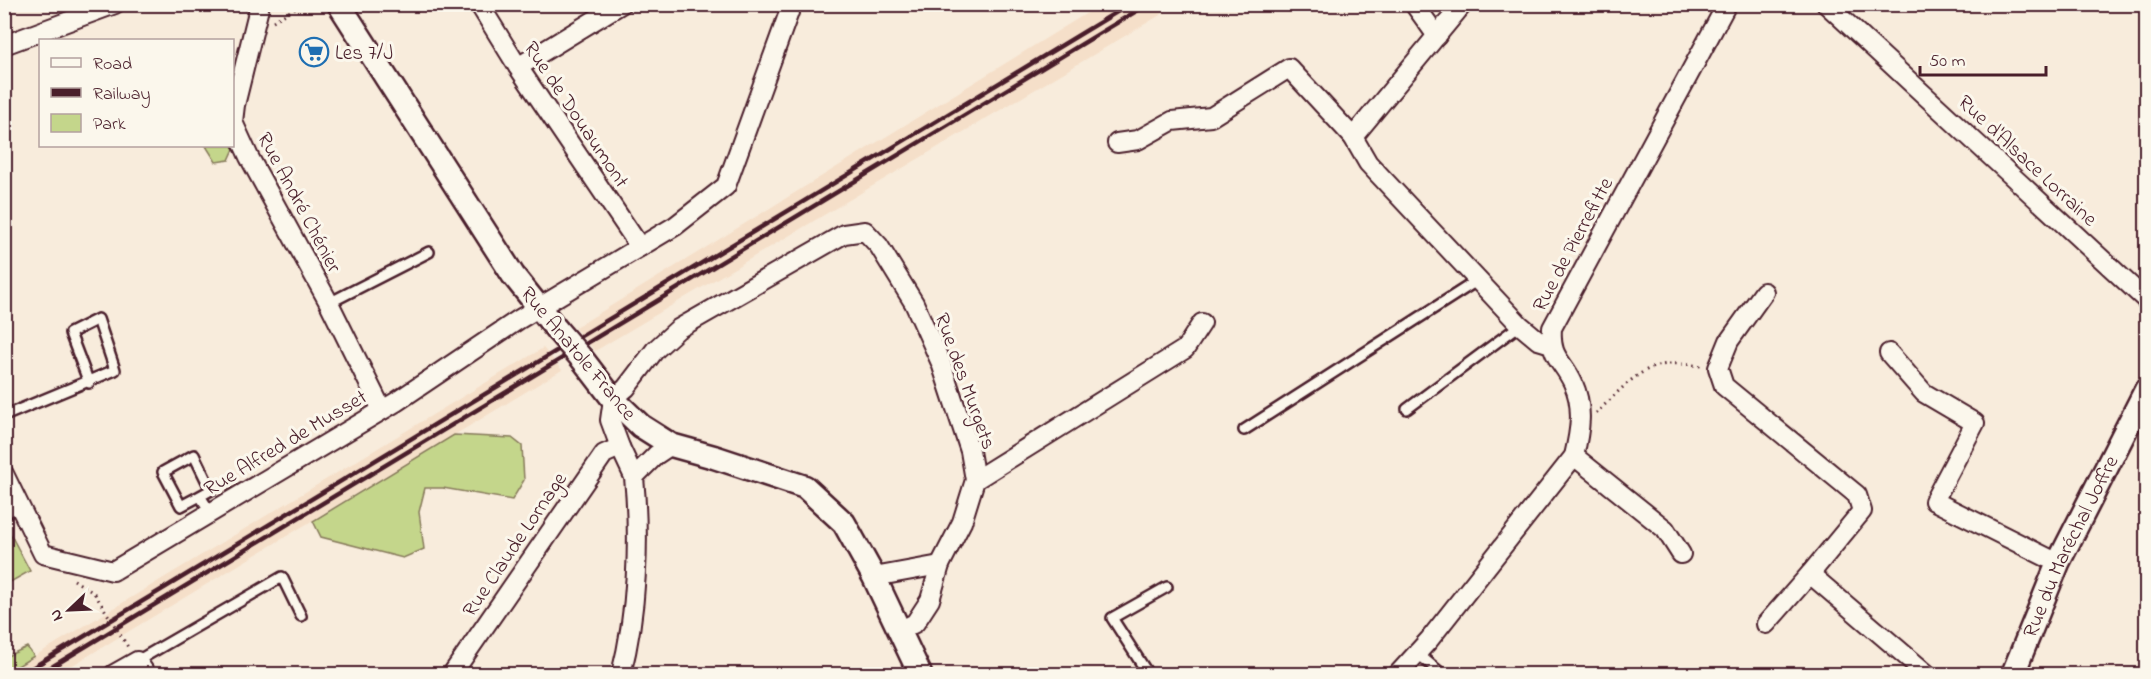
<svg xmlns="http://www.w3.org/2000/svg" width="2151" height="679" viewBox="0 0 2151 679" font-family="'Indie Flower',sans-serif">
<style>
.built{fill:#f5dfc9}
.green{fill:#c4d68b;stroke:#877a5b;stroke-width:1.5}
.lines{fill:none;stroke-linecap:round;stroke-linejoin:round}
.service-casing{stroke:#4a1f2b;stroke-width:14}
.minor-casing{stroke:#4a1f2b;stroke-width:22}
.tertiary-casing{stroke:#4a1f2b;stroke-width:27}
.path{stroke:#4a1f2b;stroke-width:3;stroke-dasharray:1.5 4.5;stroke-linecap:butt}
.service{stroke:#fbf7ec;stroke-width:9}
.minor{stroke:#fbf7ec;stroke-width:18}
.tertiary{stroke:#fbf7ec;stroke-width:22}
.rail{stroke:#4a1f2b;stroke-width:4.5}
.tertiary-bridge-casing{stroke:#4a1f2b;stroke-width:27;stroke-linecap:butt}
.path-bridge{stroke:#4a1f2b;stroke-width:3;stroke-dasharray:1.5 4.5;stroke-linecap:butt}
.tertiary-bridge{stroke:#fbf7ec;stroke-width:22}
.labels{text-anchor:middle;stroke-width:6;stroke-linejoin:round;paint-order:stroke}
.poi-label{font-size:21px;fill:#4a1f2b;stroke:#fbf7ec;text-anchor:start}
.street-label{font-size:21px;fill:#4a1f2b;stroke:#fbf7ec}
</style>
<rect width="100%" height="100%" fill="#f8ecdc"/>
<filter id="ink" filterUnits="userSpaceOnUse"><feTurbulence type="fractalNoise" baseFrequency=".0167" numOctaves="2"/><feDisplacementMap in="SourceGraphic" scale="12" xChannelSelector="R" yChannelSelector="G"/><feConvolveMatrix kernelMatrix="1 2 1 2 8 2 1 2 1" color-interpolation-filters="sRGB"/></filter>
<g filter="url(#ink)">
<g class="built">
<polygon points="1100,5 1177,5 595,351 575,328"/>
<polygon points="543,348 562,370 58,674 5,674"/>
</g>
<g class="green">
<polygon points="206,146 232,146 234,149 229,160 216,162"/>
<polygon points="454,435 512,438 522,446 524,480 512,500 443,488 425,488 419,512 424,549 403,558 321,537 313,521"/>
<polygon points="4,522 30,571 5,585 4,585"/>
<polygon points="27,647 34,656 5,674 5,657"/>
</g>
<g class="lines">
<g class="service-casing">
<g id="service">
<polyline points="329,303 429,252"/>
<polyline points="1407,409 1520,325"/>
<polyline points="4,416 115,370 98,319 70,333 89,383"/>
<polyline points="1244,430 1478,280"/>
<polyline points="200,496 181,506 163,472 194,455 211,490 200,496 211,513"/>
<polyline points="4,515 19,504"/>
<polyline points="1417,653 1442,674"/>
<polyline points="137,661 282,577 301,616"/>
<polyline points="1148,674 1112,618 1167,587"/>
</g>
</g>
<g class="minor-casing">
<g id="minor">
<polyline points="260,4 235,105 233,122 249,157 329,303 382,410"/>
<polyline points="479,4 518,67 640,247"/>
<polyline points="1414,4 1437,36"/>
<polyline points="1463,4 1353,137 1368,163 1520,325 1538,340 1551,344"/>
<polyline points="1826,4 2146,300"/>
<polyline points="4,45 115,4"/>
<polyline points="518,67 621,4"/>
<polyline points="1117,143 1138,140 1172,121 1211,117 1289,68 1353,137"/>
<polyline points="1764,292 1729,341 1718,368 1724,386 1857,495 1862,511 1810,574 1927,674"/>
<polyline points="1889,353 1924,393 1975,423 1934,501 2058,563"/>
<polyline points="671,445 656,455 634,477 620,447 610,420 613,399 626,388 655,350 678,329 844,234 865,231 879,246 914,303 941,363 970,451 975,480 962,522 940,565 930,600 915,623 899,631"/>
<polyline points="1574,456 1665,529 1681,554"/>
<polyline points="4,474 43,554 113,571 396,402 518,320 675,226 726,186 792,4"/>
<polyline points="975,480 1185,349 1202,323"/>
<polyline points="874,577 940,565"/>
<polyline points="1766,624 1810,574"/>
<polyline points="114,674 137,661 146,674"/>
<polyline points="452,674 604,454 620,447"/>
<path d="M621,674C637,613 640,540 634,477"/>
<path d="M1398,674L1429,640L1574,456C1580,431 1584,407 1573,383C1562,359 1550,359 1552,328L1727,4"/>
</g>
</g>
<g class="tertiary-casing">
<g id="tertiary">
<polyline points="339,4 513,275 557,330"/>
<polyline points="583,360 613,399 641,426 671,445 714,457 805,487 844,523 874,577 920,674"/>
<path id="s1" d="M2013,674L2058,563L2146,390"/>
</g>
</g>
<g class="path">
<polyline points="273,21 303,4"/>
<path d="M1596,413C1613,398 1632,374 1654,367C1668,362 1686,364 1701,366"/>
<polyline points="74,580 95,594"/>
</g>
<use href="#service" class="service"/>
<use href="#minor" class="minor"/>
<use href="#tertiary" class="tertiary"/>
<g class="rail">
<polyline points="22,674 1130,4"/>
<polyline points="40,674 1148,4"/>
</g>
<g class="tertiary-bridge-casing">
<polyline id="tertiary-bridge" points="557,330 583,360"/>
</g>
<polyline class="path-bridge" points="95,594 128,647"/>
<use href="#tertiary-bridge" class="tertiary-bridge"/>
</g>
</g>
<defs>
<g id="supermarket-ring" transform="scale(1.5)"><circle r="9.5" fill="#fbf7ec" stroke="#1f6fb2" stroke-width="1.5"/><path d="M-6-5.5h2.5l.6 2H6L4.5 2H-2.5L-4.4-4H-6ZM-1.5 3.2a1.3 1.3 0 1 0 .1 0ZM3 3.2a1.3 1.3 0 1 0 .1 0Z" fill="#1f6fb2"/></g>
</defs>
<g fill-rule="evenodd">
<use href="#supermarket-ring" x="314" y="52"/>
</g>
<g class="labels">
<g class="poi-label">
<text x="335" y="59">Les 7/J</text>
</g>
<g class="street-label">
<text transform="translate(577 114) rotate(56)" y="7">Rue de Douaumont</text>
<text transform="translate(2028 160) rotate(43)" y="7">Rue d'Alsace Lorraine</text>
<text transform="translate(300 202) rotate(62)" y="7">Rue André Chénier</text>
<text transform="translate(1572 244) rotate(-62)" y="7">Rue de Pierrefitte</text>
<text transform="translate(579 353) rotate(50)" y="7">Rue Anatole France</text>
<text transform="translate(966 381) rotate(70)" y="7">Rue des Murgets</text>
<text transform="translate(285 442) rotate(-31)" y="7">Rue Alfred de Musset</text>
<text transform="translate(514 544) rotate(-56)" y="7">Rue Claude Lornage</text>
<text dy="7" stroke="none"><textPath href="#s1" startOffset="140">Rue du Maréchal Joffre</textPath></text>
</g>
</g>
<rect width="2151" height="679" fill="none" stroke="#fbf7ec" stroke-width="24"/>
<rect x="12" y="12" width="2127" height="655" fill="none" stroke="#4a1f2b" stroke-width="2" filter="url(#ink)"/>
<rect x="39" y="39" width="195" height="108" fill="#fbf7ec" stroke="#b4a19f" stroke-width="1.5"/>
<rect x="51" y="58" width="30" height="9" fill="#fbf7ec" stroke="#b4a19f" stroke-width="1.5"/>
<text x="93" y="69" font-size="18" fill="#4a1f2b">Road</text>
<rect x="51" y="88" width="30" height="9" fill="#4a1f2b" stroke="#b4a19f" stroke-width="1.5"/>
<text x="93" y="99" font-size="18" fill="#4a1f2b">Railway</text>
<rect x="51" y="114" width="30" height="18" fill="#c4d68b" stroke="#b4a19f" stroke-width="1.5"/>
<text x="93" y="129" font-size="18" fill="#4a1f2b">Park</text>
<g transform="translate(69 610) rotate(247)" stroke="#fbf7ec" stroke-width="4.5" paint-order="stroke">
<path d="M0-4.5L10 22L0 15L-10 22Z" fill="#4a1f2b"/>
<text y="-9" font-size="16" font-weight="bold" text-anchor="middle" fill="#4a1f2b">N</text>
</g>
<path d="M1920 66v9h126v-9" fill="none" stroke="#4a1f2b" stroke-width="3"/>
<text x="1929" y="66" font-size="18" fill="#4a1f2b" stroke="#fbf7ec" stroke-width="4.5" paint-order="stroke">50 m</text>
</svg>
